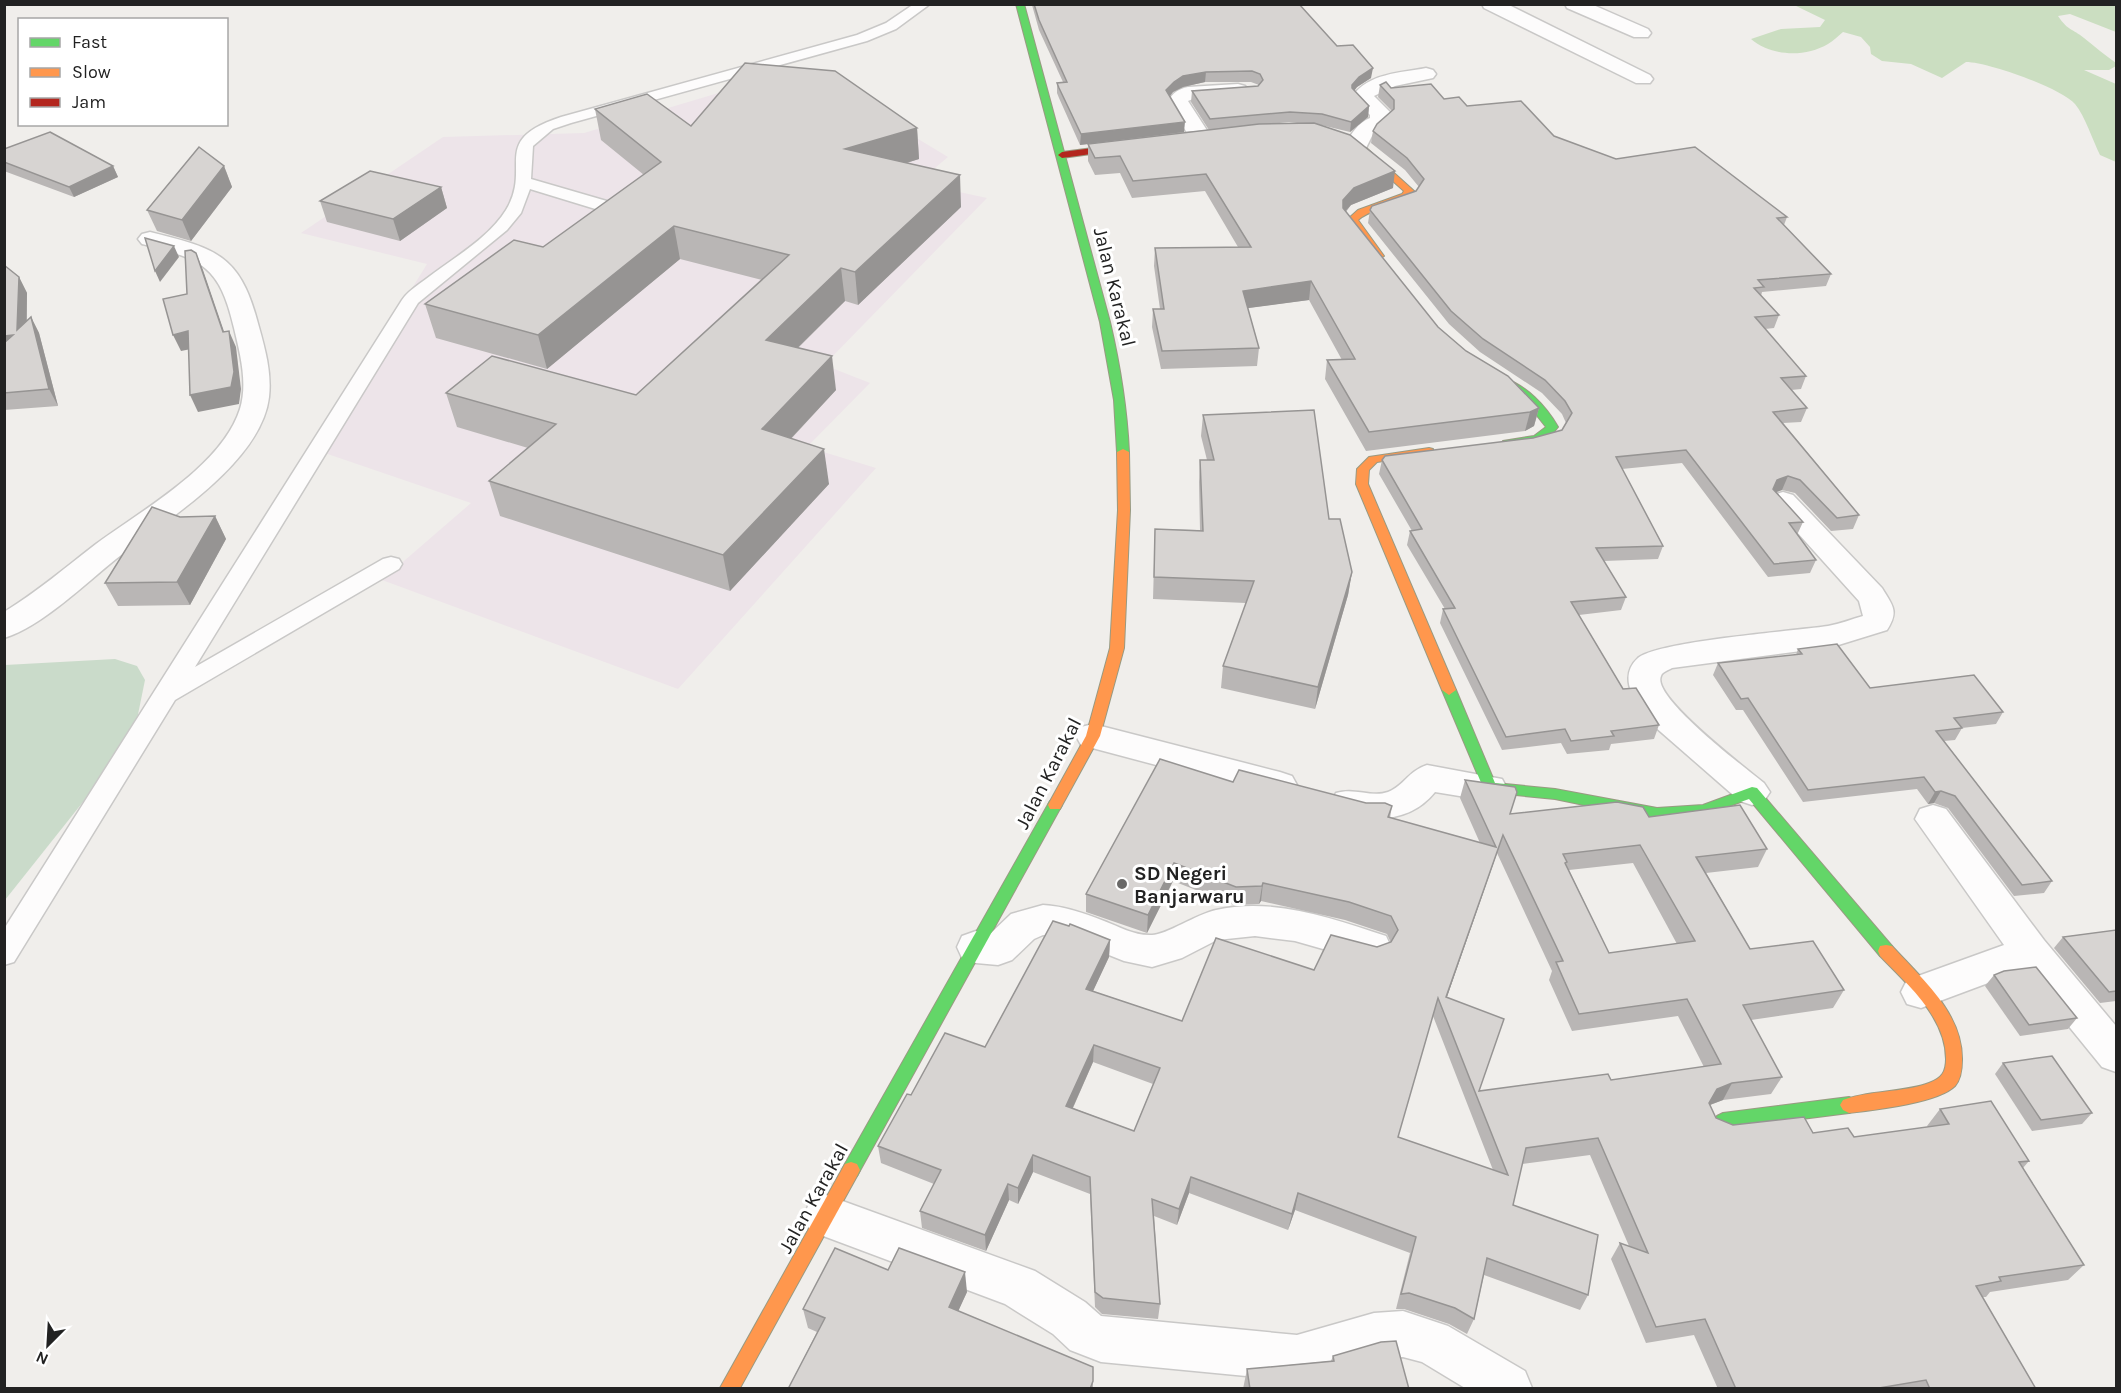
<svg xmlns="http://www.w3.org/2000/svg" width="2121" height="1393" viewBox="0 0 2121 1393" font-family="Karla,sans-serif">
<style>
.industrial{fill:#ede4e9}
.forest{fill:#cbdec1}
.cemetery{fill:#cadbca}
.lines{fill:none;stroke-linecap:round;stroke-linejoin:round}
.lane-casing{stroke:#c9c8c7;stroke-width:3}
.street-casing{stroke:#c9c8c7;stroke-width:3}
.fast-casing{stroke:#999a82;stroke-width:2}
.slow-casing{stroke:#999a82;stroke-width:2}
.jam-casing{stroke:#999a82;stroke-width:2}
.lane{fill:#fdfcfc;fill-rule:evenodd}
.street{fill:#fdfcfc;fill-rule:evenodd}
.fast{fill:#63d668;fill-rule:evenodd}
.slow{fill:#ff974d;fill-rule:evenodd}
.jam{fill:#b3261e;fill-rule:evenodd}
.wall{fill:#b9b6b5;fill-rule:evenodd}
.shaded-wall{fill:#969493}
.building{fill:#d7d4d2;stroke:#969493;stroke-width:1.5;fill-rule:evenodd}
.poi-dot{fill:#6a6968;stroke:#fff;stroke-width:2}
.labels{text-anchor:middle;stroke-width:6;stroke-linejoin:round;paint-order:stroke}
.street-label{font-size:20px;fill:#222;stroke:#fff}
.poi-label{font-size:20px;font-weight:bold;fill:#222;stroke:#fff;text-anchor:start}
</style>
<rect width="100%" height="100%" fill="#f0eeeb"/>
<polygon class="industrial" points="752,83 842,93 948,157 917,183 987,198 824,365 870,383 807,447 876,468 678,689 382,580 471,503 313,449 427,264 301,233 443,137 584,133"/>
<path class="forest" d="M1794,5H2116V32L2070,14L2058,16C2069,32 2072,28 2084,38C2095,47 2105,55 2116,63V66L2109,70H2084L2116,84V162L2100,155C2093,141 2085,116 2075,104C2061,88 1988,62 1966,62L1942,78L1911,64L1882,61L1871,54L1870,47L1861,37L1843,32C1838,36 1833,41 1828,44C1804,58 1771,56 1751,39L1781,29L1820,27L1825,20Z"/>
<polygon class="cemetery" points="115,659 137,666 145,680 133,739 5,900 5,665"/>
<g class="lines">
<g class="lane-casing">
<path id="lane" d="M914,4H930L896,29L867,41L571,123L553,129L533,146L531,179L617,204L619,208L615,219L605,231H593L591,227L602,211L530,189L521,213L507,230L418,303L195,667L383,559L391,557L399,559L402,564L399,569L175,700L14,962L4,965V929L402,300C408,291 418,285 426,279C453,258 488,239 506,210C533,166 488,141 561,117L857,35L886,23Z"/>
</g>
<g class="street-casing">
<g id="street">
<polygon points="1482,4 1507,4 1650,75 1653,79 1650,83 1636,83 1484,8"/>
<polygon points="1565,4 1591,4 1648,29 1651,33 1648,37 1634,37 1567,8"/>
<path d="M1426,68L1433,70L1436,74L1433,78L1395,86L1374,96L1391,113L1390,121L1373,134L1365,150L1357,151L1349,150L1346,145C1351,133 1358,123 1370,118V115L1352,97C1368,73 1400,73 1426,68Z"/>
<path d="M1238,84L1245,86L1248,90L1245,94L1193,99L1188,101L1212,138L1209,143L1201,144L1193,143L1168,101C1173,93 1178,89 1188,87Z"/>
<path d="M150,232C213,248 239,253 257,320C264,345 272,371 269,397C261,463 165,521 116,559C86,583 41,627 4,638V612C37,592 66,567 96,544C142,510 222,466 240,409C248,382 240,354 234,328C219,264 202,260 142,244L138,239L142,234Z"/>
<path d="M1783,492L1793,495L1882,588C1893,606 1899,611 1887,630L1832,647L1672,668C1669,670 1662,672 1661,676C1651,697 1747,769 1764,783L1770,792L1764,801L1752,805L1740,801L1654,726C1639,708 1615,679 1638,658C1658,641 1794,631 1828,626C1840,624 1852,619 1863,616L1859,601L1769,501L1773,495Z"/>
<polygon points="1093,724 1280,772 1292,776 1297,785 1292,794 1280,798 1081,745 1076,736 1081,727"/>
<path d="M1427,765L1502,779L1507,788L1502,797L1490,801L1435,792C1409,824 1371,822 1336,811L1330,802L1336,793C1355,787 1371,798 1388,792C1404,786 1408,771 1427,765Z"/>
<polygon points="1933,805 1946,809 2044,940 2116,1026 2116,1072 2102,1067 2023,970 1921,1008 1907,1004 1901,992 1907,980 2004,945 1915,819 1920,809"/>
<path d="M1043,905C1064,906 1084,913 1104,921C1120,927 1135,936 1152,935C1166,935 1197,914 1216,910C1272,897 1332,918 1386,936L1391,947L1386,958L1372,963L1295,941L1255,936L1217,940L1182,958L1152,967L1124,961L1069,939L1043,935L1034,939L1012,960L998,965L976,963L962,958L957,947L962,936L976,931L991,933L1011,914Z"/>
<polygon points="826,1195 1035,1271 1085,1302 1101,1316 1297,1335 1374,1313 1403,1311 1448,1326 1525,1371 1532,1388 1465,1388 1422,1362 1403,1357 1374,1359 1297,1381 1101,1362 1070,1350 1053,1334 1005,1304 810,1231 804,1216 810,1201"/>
</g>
</g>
<g class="fast-casing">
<g id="fast">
<path d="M1016,4H1024L1110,322C1120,365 1127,408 1129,452L1123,455L1117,452L1114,400L1100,322Z"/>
<path d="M1503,378C1526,385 1546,406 1558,427C1546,444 1523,449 1503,445V441L1534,436L1546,427L1527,403L1499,383L1498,381Z"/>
<polygon points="1449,685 1456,690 1495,783 1555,789 1657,808 1703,805 1752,787 1757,788 1892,946 1894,951 1892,956 1886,957 1880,956 1749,799 1704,815 1657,820 1555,799 1485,792 1442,690"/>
<polygon points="1055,800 1060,801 1062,805 857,1176 851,1178 845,1176 842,1170 845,1164 1050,801"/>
<polygon points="1849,1097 1855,1100 1858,1105 1855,1110 1849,1113 1723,1129 1717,1126 1714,1121 1717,1116 1723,1113"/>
</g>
</g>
<g class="slow-casing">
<g id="slow">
<path d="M1357,145H1363L1414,191C1401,208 1374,206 1358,220L1384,256L1379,259L1376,258L1351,226L1348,219L1358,210L1402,194L1404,191L1357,149Z"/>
<polygon points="1429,448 1433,449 1433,453 1377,462 1369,470 1368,484 1456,690 1449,695 1442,690 1356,484 1357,469 1369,457"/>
<polygon points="1123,449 1129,452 1130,510 1124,648 1100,736 1060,809 1050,809 1048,805 1086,736 1110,648 1118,510 1117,452"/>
<path d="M1886,945L1892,946C1921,978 1963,1013 1962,1060C1962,1069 1961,1079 1955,1086C1938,1103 1874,1110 1849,1113L1843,1110L1840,1105L1843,1100C1870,1090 1902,1093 1929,1083C1942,1078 1946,1072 1946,1059C1946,1017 1907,984 1880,956L1878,951L1880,946Z"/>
<polygon points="851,1162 857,1164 860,1170 857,1176 740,1388 720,1388 845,1164"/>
</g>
</g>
<g class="jam-casing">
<polygon id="jam" points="1132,143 1135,144 1135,148 1062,158 1058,155 1062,152"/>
</g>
<use href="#lane" class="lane"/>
<use href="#street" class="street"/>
<use href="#fast" class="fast"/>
<use href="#slow" class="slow"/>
<use href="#jam" class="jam"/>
</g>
<g class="wall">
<path d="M1299,4L1337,46L1371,78L1357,87L1354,91L1369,106L1368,117L1350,132L1321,125L1317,124L1393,188L1351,205L1346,212L1438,327L1466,351L1539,408L1534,426L1525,431L1366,451L1325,379L1327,360H1342L1309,300L1248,308L1259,348L1257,366L1161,369L1152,327L1153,309H1160L1154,266L1155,248L1238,247L1205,191L1132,198L1120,173L1095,175L1088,161V144L1080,145L1059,98L1057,93V83L1063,82L1039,30L1032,5ZM1205,82H1251L1259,85L1258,86L1192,91L1191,102L1209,130L1184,132L1170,96L1173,92L1183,87ZM1289,122L1305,124H1270Z"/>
<polygon points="1380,85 1391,88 1444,99 1467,106 1616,159 1787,217 1784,225 1831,274 1826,286 1762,292 1761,296 1779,315 1774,328 1765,329 1806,376 1801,389 1791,390 1807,408 1801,422 1783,423 1859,515 1853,529 1831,531 1795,493 1782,490 1776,492 1803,522 1797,535 1816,560 1810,573 1768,577 1682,463 1622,469 1663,546 1658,559 1604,561 1626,597 1621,610 1579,615 1623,689 1659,725 1654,739 1611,744 1609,750 1567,754 1561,743 1502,750 1440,623 1443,609 1445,609 1407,545 1410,531 1412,531 1379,474 1382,460 1533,438 1562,430 1566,423 1562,414 1542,393 1480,352 1449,324 1368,223 1370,210 1416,191 1419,187 1405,170 1371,143 1373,131 1392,111 1378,97"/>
<polygon points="595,109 691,126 917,128 919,159 906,163 961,207 858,305 845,301 798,348 836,390 791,439 829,484 730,591 500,516 489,481 528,448 457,427 446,393 636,395 762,280 680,259 547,369 436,338 425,304 543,247 644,175 601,140"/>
<polygon points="4,149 113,166 118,177 74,197 4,171"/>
<polygon points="224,166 232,187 191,241 157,231 147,210"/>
<polygon points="441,187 447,208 400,241 327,222 320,201"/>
<polygon points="4,265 19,277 27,293 27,321 31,317 39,333 58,406 4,410"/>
<polygon points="1203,415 1329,519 1352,572 1348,595 1315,709 1221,688 1223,666 1246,603 1153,599 1155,529 1200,530 1199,482 1200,460 1207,460 1201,436"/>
<polygon points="215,516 226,539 190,605 118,606 105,583 180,517"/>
<polygon points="1798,649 1870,688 2003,712 1996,724 1962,728 1955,740 1944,741 2052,881 2044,893 2014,896 1948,808 1934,803 1928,804 1917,789 1803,802 1743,710 1736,710 1713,675 1718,663 1796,655"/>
<path d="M1465,780L1510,814L1649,817L1767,849L1758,867L1706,873L1750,949L1844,990L1833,1008L1751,1020L1782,1077L1771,1094L1723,1100L1710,1105L1716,1118L1733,1125L1854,1137L1928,1127L1927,1126L1940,1109L2029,1161L2023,1168L2084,1265L2068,1280L1990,1292L1986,1297H1982L2036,1389H1718L1694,1335L1646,1343L1611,1259L1620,1243L1629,1246L1590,1155L1522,1164L1513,1205L1588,1295L1580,1310L1484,1275L1474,1319L1467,1334L1449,1324L1404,1309H1396L1410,1253L1295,1210L1288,1230L1189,1193L1177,1225L1154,1216L1160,1304L1158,1319L1102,1314L1095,1307L1090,1194L1033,1172L1018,1204L1009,1200L986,1251L922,1228L920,1211L934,1184L881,1163L878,1146L911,1095L985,1047L1110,940L1109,957L1093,991L1182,1021L1314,970L1391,943L1387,934L1345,920L1261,901L1259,904L1234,905L1173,881L1147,933L1086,912V894L1233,782L1366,803L1392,806L1390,818L1480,843L1460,798ZM1497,853L1552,971L1549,980L1572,1031L1678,1016L1704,1067L1611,1080L1479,1091L1447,997ZM1633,863L1677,944L1609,953L1569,870ZM1433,1016L1493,1170L1398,1137ZM1093,1062L1153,1084L1134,1131L1073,1108Z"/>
<polygon points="2116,930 2116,1001 2100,1003 2054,948 2063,937"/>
<polygon points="1994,975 2077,1018 2068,1029 2020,1036 1985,986"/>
<polygon points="2003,1063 2092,1113 2082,1124 2032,1131 1995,1074"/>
<polygon points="888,1270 967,1292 958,1311 1093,1367 1093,1389 788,1389 817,1332 808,1328 803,1309"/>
<polygon points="1333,1356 1409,1389 1243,1389 1247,1369 1331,1361"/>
</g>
<g class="shaded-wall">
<polygon points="1373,68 1371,78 1357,87 1350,96 1352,85 1359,77"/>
<polygon points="1206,72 1205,82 1183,87 1173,92 1166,101 1166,90 1174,82 1183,76"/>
<polygon points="1369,106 1368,117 1350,132 1351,122"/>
<polygon points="1185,122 1184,132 1080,145 1081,134"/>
<polygon points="917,128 919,159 849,181 845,149"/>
<polygon points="113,166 118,177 74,197 69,187"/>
<polygon points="224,166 232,187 191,241 182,220"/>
<polygon points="1395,171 1393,188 1351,205 1340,217 1343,200 1354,188"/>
<polygon points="960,175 961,207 858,305 855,272"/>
<polygon points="441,187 447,208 400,241 393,219"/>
<polygon points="674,226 680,259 547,369 538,335"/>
<polygon points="174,246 179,257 160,282 155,271"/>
<polygon points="196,253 203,270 230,349 223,332"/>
<polygon points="841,268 845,301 771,374 766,340"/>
<polygon points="19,277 27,293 26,346 17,330"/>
<polygon points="1311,281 1309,300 1241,309 1243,291"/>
<polygon points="31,317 39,333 58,406 49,389"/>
<polygon points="188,331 196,348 181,351 173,335"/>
<polygon points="229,331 236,347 241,389 239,404 198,412 190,395"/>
<polygon points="13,335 4,353 4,336"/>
<polygon points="832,356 836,390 767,464 762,429"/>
<polygon points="1539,408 1534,426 1525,431 1530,412"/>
<polygon points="824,449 829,484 730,591 723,555"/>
<polygon points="1788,476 1782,490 1771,494 1777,480"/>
<polygon points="215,516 226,539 190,605 177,582"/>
<polygon points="1352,572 1348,595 1315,709 1318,687"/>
<polygon points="1941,791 1934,803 1928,804 1935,792"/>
<polygon points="1503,835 1497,853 1441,1014 1446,997"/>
<polygon points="1174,863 1173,881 1147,933 1148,915"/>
<polygon points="1263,883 1261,901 1259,904 1262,886"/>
<polygon points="1110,940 1109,957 1086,1006 1086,989"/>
<polygon points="1094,1045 1093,1062 1066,1123 1066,1106"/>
<polygon points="1732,1083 1723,1100 1707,1106 1717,1089"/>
<polygon points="1033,1155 1033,1172 1018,1204 1018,1188"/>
<polygon points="1191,1177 1189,1193 1177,1225 1179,1209"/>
<polygon points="1008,1184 1009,1200 986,1251 985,1235"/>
<polygon points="1298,1193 1295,1210 1288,1230 1292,1214"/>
<polygon points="965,1272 967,1292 951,1327 949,1307"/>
</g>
<g class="building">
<polygon points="1034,4 1299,4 1337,46 1353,45 1373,68 1359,77 1352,85 1352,88 1369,106 1351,122 1322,114 1290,112 1210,119 1192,91 1258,86 1263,80 1260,74 1252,71 1206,72 1183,76 1174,82 1166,90 1185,122 1081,134 1059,88 1057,83 1067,82 1039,20"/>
<polygon points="745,63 835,71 917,128 845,149 960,175 855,272 841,268 766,340 832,356 762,429 824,449 723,555 489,481 556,424 446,393 492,356 636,395 789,255 674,226 538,335 425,304 514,240 543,247 661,162 595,109 647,94 691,126"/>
<polygon points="1386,82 1391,88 1431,84 1444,99 1459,97 1467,106 1521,101 1554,136 1616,159 1695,147 1787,217 1777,218 1831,274 1758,280 1764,287 1754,288 1779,315 1755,317 1806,376 1781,378 1807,408 1773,412 1859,515 1837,518 1800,480 1788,476 1777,480 1773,489 1803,522 1789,523 1816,560 1774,564 1686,450 1616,457 1663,546 1596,548 1626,597 1571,602 1623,689 1636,688 1659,725 1611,731 1614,736 1571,741 1565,729 1506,737 1443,609 1455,608 1410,531 1422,529 1382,460 1385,456 1533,438 1562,430 1572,413 1565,401 1545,380 1483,339 1451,311 1370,210 1372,206 1416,191 1424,179 1407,158 1373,131 1377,124 1394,109 1394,100 1380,85"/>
<polygon points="1314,123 1350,135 1395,171 1354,188 1343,200 1343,208 1438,327 1466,351 1508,376 1539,408 1530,412 1369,432 1327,360 1355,359 1311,281 1243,291 1259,348 1162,351 1153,309 1164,309 1155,248 1251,247 1206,174 1133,181 1120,156 1095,158 1088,144 1259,124"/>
<polygon points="50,132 113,166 69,187 4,162 4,149"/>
<polygon points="199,147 224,166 182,220 147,210"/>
<polygon points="370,171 441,187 393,219 320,201"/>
<polygon points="145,238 174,246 155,271"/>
<polygon points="191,250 196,253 223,332 229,331 234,372 231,387 190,395 188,331 173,335 163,299 187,294 185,251"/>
<polygon points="4,265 19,277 17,330 31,317 49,389 4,393 4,343 13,335 4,336"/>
<polygon points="1314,410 1329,519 1340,519 1352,572 1318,687 1223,666 1254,581 1154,577 1155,529 1203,531 1200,460 1214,460 1203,415"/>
<polygon points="152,507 180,517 215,516 177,582 105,583"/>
<polygon points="1837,644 1870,688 1974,675 2003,712 1954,718 1962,728 1936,731 2052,881 2022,885 1955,796 1941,791 1935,792 1924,777 1808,790 1748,698 1741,699 1718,663 1802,654 1798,649"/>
<path d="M1160,759L1233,782L1239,770L1366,803H1385L1392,806L1388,817L1496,847L1465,780L1515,787L1517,792L1510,814L1617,802L1643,807L1649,817L1740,805L1767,849L1696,857L1750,949L1813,941L1844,990L1743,1005L1782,1077L1732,1083L1717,1089L1709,1103L1716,1118L1733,1125L1804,1117L1813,1133L1848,1128L1854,1137L1949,1124L1940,1109L1991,1101L2029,1161L2019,1162L2084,1265L1999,1277L2001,1281L1976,1286L2036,1389H1930L1926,1380L1873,1389H1736L1705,1319L1656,1327L1620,1243L1648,1253L1598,1138L1526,1148L1513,1205L1598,1235L1588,1295L1487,1258L1474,1319L1455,1308L1409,1293L1401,1294L1416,1237L1298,1193L1292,1214L1191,1177L1179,1209L1152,1199L1160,1304L1103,1298L1095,1292L1090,1177L1033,1155L1018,1188L1008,1184L985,1235L920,1211L941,1170L878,1146L907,1094L911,1095L945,1033L985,1047L1053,921L1069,926L1070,924L1110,940L1086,989L1182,1021L1216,938L1314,970L1331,935L1377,947L1391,942L1398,930L1391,916L1349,902L1263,883L1262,886L1236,887L1174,863L1148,915L1086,894ZM1503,835L1563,961L1556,962L1579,1014L1687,999L1721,1064L1611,1080L1608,1074L1479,1091L1504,1019L1446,997ZM1640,845L1695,941L1609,953L1565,863L1567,862L1563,854ZM1438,998L1475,1092L1508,1175L1398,1137ZM1094,1045L1160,1068L1134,1131L1066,1106Z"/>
<polygon points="2116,930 2116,991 2109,992 2063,937"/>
<polygon points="2036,967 2077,1018 2029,1025 1994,975 2004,971"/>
<polygon points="2052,1056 2092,1113 2041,1120 2003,1063"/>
<polygon points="835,1248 888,1270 899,1248 965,1272 949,1307 1093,1367 1093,1381 1090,1389 788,1389 825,1318 803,1309"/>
<polygon points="1396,1341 1409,1389 1250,1389 1247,1369 1334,1361 1333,1356 1381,1342"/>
</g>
<circle class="poi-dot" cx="1122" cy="884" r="6"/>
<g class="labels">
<g class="street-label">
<text transform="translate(1115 287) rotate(76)" y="7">Jalan Karakal</text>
<text transform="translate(1048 773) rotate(-63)" y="7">Jalan Karakal</text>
<text transform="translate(813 1198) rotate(-61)" y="7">Jalan Karakal</text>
</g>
<g class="poi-label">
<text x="1134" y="880">SD Negeri<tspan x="1134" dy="23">Banjarwaru</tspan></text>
</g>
</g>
<rect width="2121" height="1393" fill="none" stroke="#222222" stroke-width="12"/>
<rect x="18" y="18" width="210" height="108" fill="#ffffff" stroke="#a7a7a7" stroke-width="1.5"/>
<rect x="30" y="38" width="30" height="9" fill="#63d668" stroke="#a7a7a7" stroke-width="1.5"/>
<text x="72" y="48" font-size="18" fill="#222222">Fast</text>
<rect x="30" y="68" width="30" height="9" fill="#ff974d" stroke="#a7a7a7" stroke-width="1.5"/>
<text x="72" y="78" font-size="18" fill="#222222">Slow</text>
<rect x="30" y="98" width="30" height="9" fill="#b3261e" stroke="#a7a7a7" stroke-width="1.5"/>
<text x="72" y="108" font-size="18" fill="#222222">Jam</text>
<g transform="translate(48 1345) rotate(204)" stroke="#ffffff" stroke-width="4.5" paint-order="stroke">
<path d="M0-4.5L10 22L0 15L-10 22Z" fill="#222222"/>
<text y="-9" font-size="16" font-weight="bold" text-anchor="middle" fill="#222222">N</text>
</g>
</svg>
